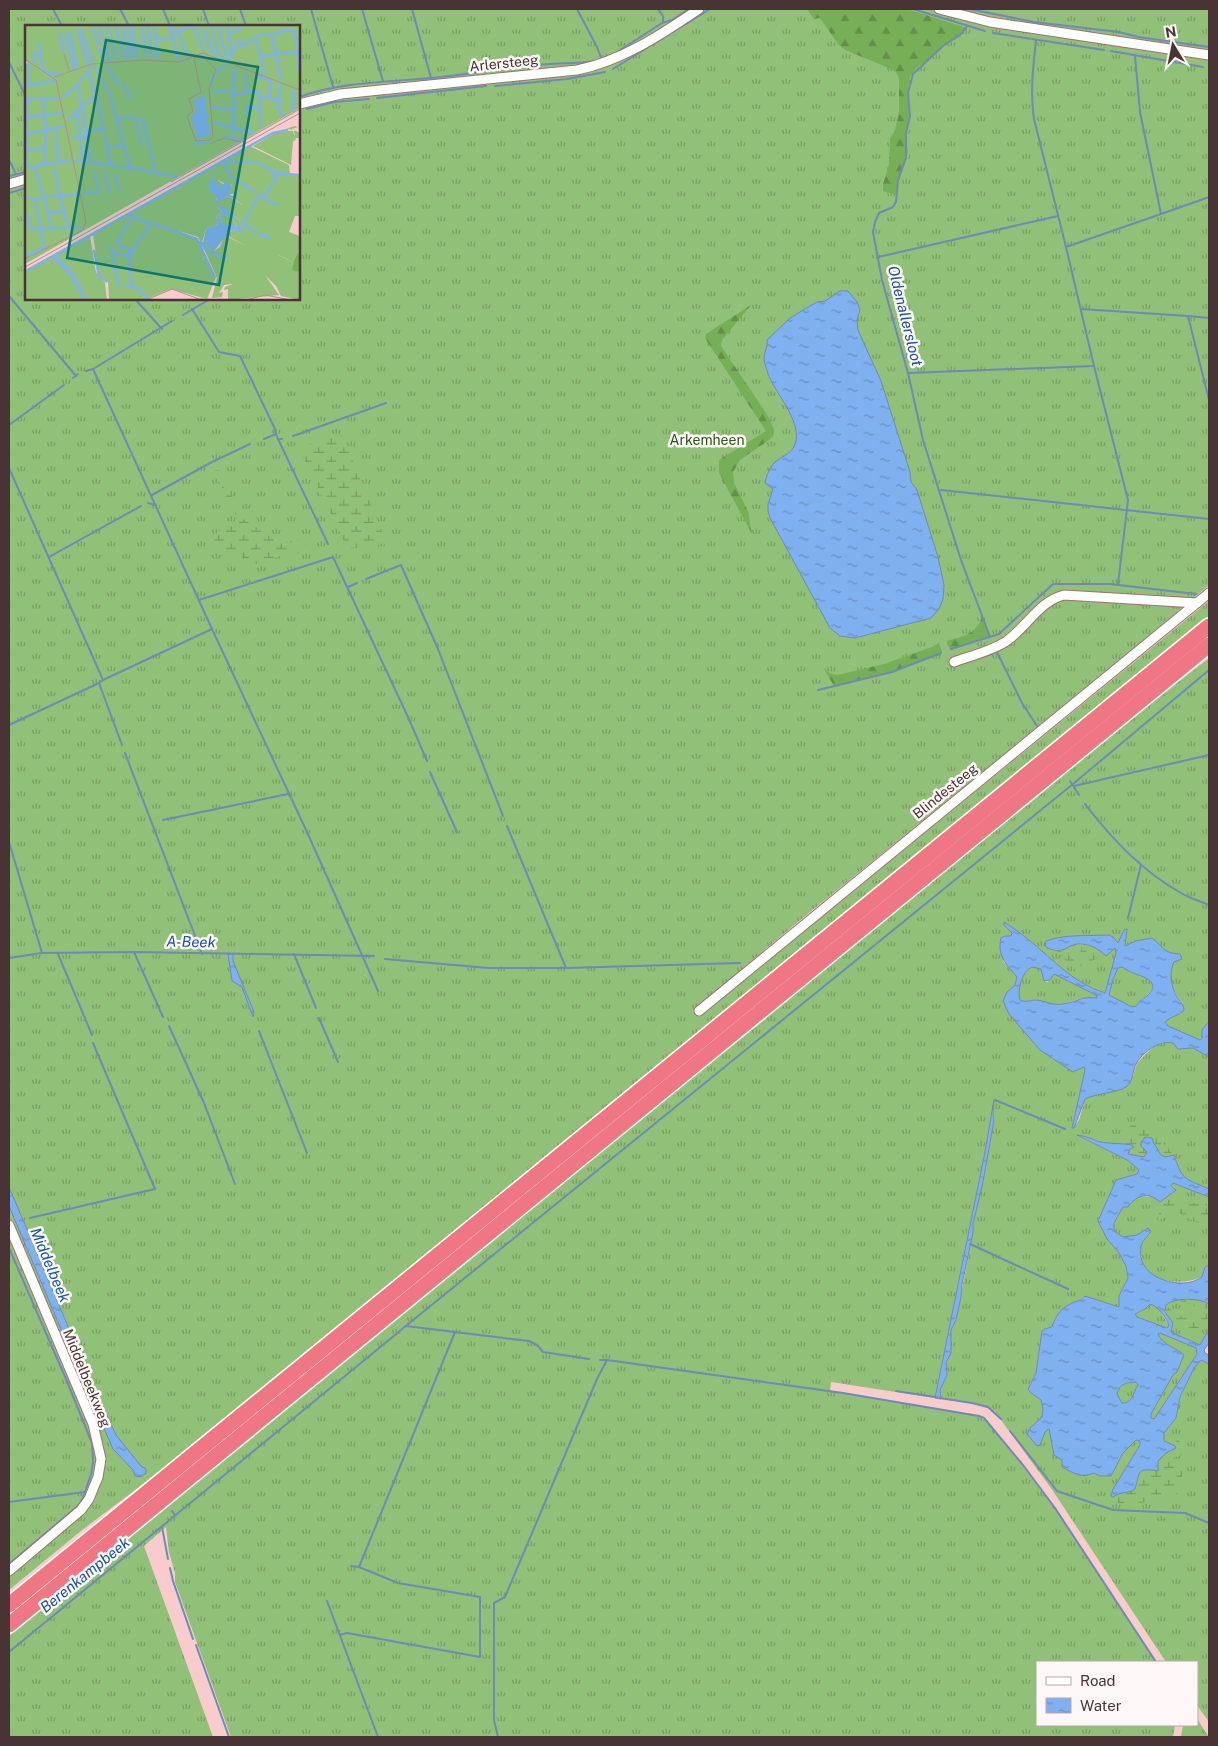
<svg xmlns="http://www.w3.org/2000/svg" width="1218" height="1746" viewBox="0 0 1218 1746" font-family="'Public Sans',sans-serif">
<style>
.grass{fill:url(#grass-tufts);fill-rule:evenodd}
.forest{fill:url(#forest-firs)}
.wetland{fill:url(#wetland-marsh)}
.water{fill:url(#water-ripples);stroke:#6f8ab7;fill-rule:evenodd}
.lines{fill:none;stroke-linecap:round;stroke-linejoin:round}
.stream{stroke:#6f8ab7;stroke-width:2}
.street-casing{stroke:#a16f72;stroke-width:11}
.highway-casing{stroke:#fff;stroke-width:18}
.street{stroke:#fff;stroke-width:9}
.highway{stroke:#ee7783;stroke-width:15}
.labels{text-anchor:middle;stroke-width:5;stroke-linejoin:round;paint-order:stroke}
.street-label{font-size:14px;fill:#493334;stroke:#fdf7f7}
.park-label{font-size:14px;fill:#31561a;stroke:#fdf7f7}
.water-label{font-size:15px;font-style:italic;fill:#16539a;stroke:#fdf7f7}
.inset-river{fill:none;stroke:#7fb0ef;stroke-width:2.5}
.inset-road{fill:none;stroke:#b28e90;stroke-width:1}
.view{fill:#0f766e;fill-opacity:0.15;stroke:#0f766e;stroke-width:2.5}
.inset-edge{fill:none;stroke:#493334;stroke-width:2.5}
</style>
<defs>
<pattern id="grass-tufts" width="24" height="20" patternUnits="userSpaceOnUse" patternTransform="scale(1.25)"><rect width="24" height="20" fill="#91c078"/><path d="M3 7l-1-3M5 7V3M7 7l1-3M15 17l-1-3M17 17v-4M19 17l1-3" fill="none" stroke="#789d63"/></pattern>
<pattern id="forest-firs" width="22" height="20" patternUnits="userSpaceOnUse" patternTransform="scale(1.25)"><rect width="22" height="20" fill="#77af57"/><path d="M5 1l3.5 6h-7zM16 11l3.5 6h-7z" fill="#648f49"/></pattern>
<pattern id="wetland-marsh" width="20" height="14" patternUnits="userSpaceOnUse" patternTransform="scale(1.25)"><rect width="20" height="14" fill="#91c078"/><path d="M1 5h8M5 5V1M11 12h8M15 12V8" fill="none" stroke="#789d63"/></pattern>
<pattern id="water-ripples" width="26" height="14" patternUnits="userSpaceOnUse" patternTransform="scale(1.25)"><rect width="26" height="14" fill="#7fb0ef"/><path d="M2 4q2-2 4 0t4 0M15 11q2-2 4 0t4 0" fill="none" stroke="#6a90c2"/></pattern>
</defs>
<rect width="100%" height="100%" fill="#f8cbcd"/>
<g class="grass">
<path d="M9,9H1209V585L1178,611L1177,614L799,921L738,972L694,1012L699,1017L1209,601V616L183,1454L82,1530L9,1590V1573L82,1507L9,1568ZM26,26H299V299H26Z"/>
<path d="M1209,658V1021L1202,1030V1038L1197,1040L1168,1026L1165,1022L1169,1018L1181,1013L1183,1003C1174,994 1167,978 1172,964C1174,961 1178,957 1180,954C1170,953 1162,953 1158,943L1136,941L1127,946H1125L1127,929L1124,930L1118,943L1114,939L1073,936L1064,938H1054L1066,947C1082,941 1095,945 1106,956L1113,949H1117L1105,993C1073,983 1055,961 1030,941C1022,934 1013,929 1005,923L1004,925L1012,933L1003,961L1017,977L1015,985L1007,992L1061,1063L1073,1072L1084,1067L1085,1070L1073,1128L1079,1120L1085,1099L1095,1094L1114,1091L1133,1076L1137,1063L1154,1046L1168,1042L1173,1043L1178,1049L1193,1048L1209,1057V1189L1189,1181L1182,1176L1175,1161V1157L1100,1142L1085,1136H1078L1127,1160L1139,1170L1137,1174L1116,1180L1107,1239L1119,1253L1126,1266L1128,1278L1119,1296V1307L1085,1296L1055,1318L1052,1327L1042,1331L1036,1373L1030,1384L1031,1393L1041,1400L1043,1409L1042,1417L1030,1428L1028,1434L1031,1439L1049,1428L1051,1436L1094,1473L1100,1476H1111L1123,1453L1136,1440L1140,1441V1445L1113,1489L1111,1496L1175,1446L1164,1441V1433L1176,1418L1180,1397L1194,1368L1201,1360L1209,1364V1722L1197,1705V1662H1166L1051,1488L995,1412C979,1402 959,1402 941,1399L940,1390L947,1375L946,1362L951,1353V1330L956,1320L973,1233V1224L983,1182L994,1120L993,1115L994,1100L985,1152L935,1398L831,1382L830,1391L979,1416L991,1425L1055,1508L1157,1662H1037V1725H1175L1173,1737H231L175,1582V1573L169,1552L166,1527L144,1546L213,1737H9V1636L1126,723Z"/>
<path d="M1122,966C1126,969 1129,971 1133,973C1141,976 1160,979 1150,992C1145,999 1141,997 1136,1006L1132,1007L1109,995L1113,979L1118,968Z"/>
<path d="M1032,967L1041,968L1044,981L1048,982L1054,973L1096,995L1097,999L1082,998L1062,1005L1048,1004L1038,1000L1024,1002L1019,1000C1017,990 1022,971 1032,967Z"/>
<path d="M1173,1183L1209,1197V1265L1205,1267L1202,1277C1181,1286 1144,1284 1141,1255C1140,1245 1143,1240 1150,1234L1149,1229L1137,1235L1123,1237L1114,1231V1223L1123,1207H1128C1139,1189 1142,1200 1156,1196C1162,1195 1169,1191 1175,1188L1171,1186Z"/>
<path d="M1201,1300L1209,1303V1329L1200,1345L1171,1332L1172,1327L1166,1305C1174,1297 1190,1300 1201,1300Z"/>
<polygon points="1150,1304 1158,1307 1169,1326 1167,1328 1137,1317 1135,1314 1142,1311"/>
<path d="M1160,1333L1196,1348L1197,1354L1154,1419L1151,1418V1414L1173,1375L1177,1371L1184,1355C1176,1347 1163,1346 1158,1334Z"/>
<path d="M1136,1382L1138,1385C1133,1392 1133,1404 1122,1403L1117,1394C1120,1383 1126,1383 1136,1382Z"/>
<polygon points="1197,1719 1209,1737 1181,1737 1183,1725 1197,1725"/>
</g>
<g class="forest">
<polygon points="807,9 907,9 967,28 960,37 945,45 929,60 917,67 910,77 908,87 910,117 905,133 908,152 898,185 897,195 883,191 883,184 889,164 890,139 895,130 899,112 899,78 896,72 884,66 845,50 838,44 820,18 814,19"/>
<polygon points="751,305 722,340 721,346 768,416 774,429 773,436 769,440 740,460 733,472 734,483 748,511 752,534 719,473 719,460 766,431 705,338 706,334"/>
<path d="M982,618L989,636L950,650L947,641C964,636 974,635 982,618Z"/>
<polygon points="939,643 942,652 940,655 896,670 834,686 823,667 831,674 837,675 884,664 932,647"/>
</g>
<g class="wetland">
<polygon points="342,435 387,544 348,549 298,447"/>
<polygon points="219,470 243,519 277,541 290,543 306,538 306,545 259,565 206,539 238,520 214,471"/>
<polygon points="1082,944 1099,949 1105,955 1074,969 1057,951 1063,950 1066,947 1072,957 1081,951"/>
<polygon points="1142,1121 1174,1155 1165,1157 1160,1154 1158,1148 1152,1142 1147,1155 1144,1157 1128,1154 1130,1149 1134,1147 1129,1144 1118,1145 1130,1126"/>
<polygon points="1164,1199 1183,1201 1209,1206 1209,1225 1195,1222 1174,1210 1158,1221 1160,1202"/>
<polygon points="1179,1300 1201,1300 1209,1317 1196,1331 1180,1331 1180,1325 1173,1325 1172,1327 1173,1322 1166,1314 1166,1305 1176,1316 1189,1317 1201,1309"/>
<path d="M1164,1433L1178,1437L1183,1454L1169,1460L1184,1468L1177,1495L1135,1504H1119L1113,1497L1120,1492H1131C1133,1489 1135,1487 1136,1485C1139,1474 1135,1470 1151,1470L1166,1453L1176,1448Z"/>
</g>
<g class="water">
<path d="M840,291H848L857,302L860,310L857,320L858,330L881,381L910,472L911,482L917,490L938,557L944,585L943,599L939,609L931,618L855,638L840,636L830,628L770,518L768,511V504L773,489L765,483C766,476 770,467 775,462C784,455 793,454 796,441C800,419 776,394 768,374C767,369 764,363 764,359C764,352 768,347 767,340L789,319L803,310L817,302L825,301Z"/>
<path d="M1004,922C1013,928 1022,934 1029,940C1055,961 1073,983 1105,993L1116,953L1115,948L1106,956C1098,948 1085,941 1073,945C1069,946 1066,949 1062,950C1058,952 1051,949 1047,948L1045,945L1046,941C1064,934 1090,936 1109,935L1113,937L1118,943L1124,930L1127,929L1125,946L1136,941L1152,938C1164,947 1162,953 1180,954L1182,959L1174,962C1169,972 1171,987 1177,997C1181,1002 1183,1003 1184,1010C1179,1016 1171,1016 1165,1022L1168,1026L1200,1040L1202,1038V1030L1209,1021V1057L1193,1048L1178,1049L1173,1043C1159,1040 1145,1051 1137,1062C1132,1070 1134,1081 1126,1087C1117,1093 1097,1093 1085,1099L1074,1128H1072L1085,1070L1084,1067L1073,1072L1040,1050L1009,1014L1003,1001L1007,992L1015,985L1017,977C1006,964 997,956 1001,938L1005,936H1011L1012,933L1004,925ZM1032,967L1041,969L1044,981L1050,980L1054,974L1096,995L1097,998C1079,996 1079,1002 1063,1004C1053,1006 1044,1000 1035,1000C1029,1000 1026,1003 1020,1000C1017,990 1022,971 1032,967ZM1122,967C1125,969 1129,971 1133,973C1140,976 1160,980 1150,993C1145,999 1142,997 1136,1006L1132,1007L1109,995L1113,979L1118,968Z"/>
<polygon points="228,954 233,954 233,961 254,1012 253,1017 242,987 232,981"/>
<polygon points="994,1100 993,1115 994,1120 983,1182 973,1224 973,1233 962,1284 961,1297 956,1320 951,1330 951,1353 946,1362 947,1375 940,1390 941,1399 935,1398 985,1152"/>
<path d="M1077,1135C1086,1136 1092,1139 1100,1142C1111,1144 1122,1143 1132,1145L1134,1147L1130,1149L1128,1154L1144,1157L1147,1152L1141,1146V1142L1145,1137L1152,1138C1153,1145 1158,1147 1160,1154L1165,1157L1174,1155C1183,1182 1185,1178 1209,1189V1197L1173,1183L1171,1186L1176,1190L1160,1202C1149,1192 1137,1194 1128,1207H1123L1114,1223V1231L1123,1237L1137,1235L1148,1228L1151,1231C1148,1237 1142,1240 1141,1247C1136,1274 1169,1287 1191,1282C1195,1281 1199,1279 1202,1277L1205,1267L1209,1265V1304C1201,1298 1174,1297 1166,1305L1165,1312L1173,1323L1171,1332L1200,1345L1209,1329V1343L1204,1350L1205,1353L1209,1355V1364L1201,1360L1194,1368L1180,1397L1176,1418L1164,1433V1441L1175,1446L1176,1448L1166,1453L1158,1461V1471C1136,1467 1140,1473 1135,1489C1129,1494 1121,1491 1113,1497L1111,1496L1113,1489L1140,1445V1441L1136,1440L1123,1453L1111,1476H1100L1094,1473C1081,1479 1074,1473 1062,1467V1460L1054,1455L1049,1429L1045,1432L1040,1445L1037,1446L1027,1434L1030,1428L1042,1417L1043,1409L1041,1400L1031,1393L1028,1389L1036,1373L1042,1331L1045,1329L1052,1327C1055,1317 1060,1309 1070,1304C1076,1301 1081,1301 1085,1296L1119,1307V1296L1128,1278L1126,1266L1119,1253L1107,1239L1098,1221L1116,1180L1137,1174L1139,1170L1127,1160ZM1150,1304C1158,1306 1167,1318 1169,1326L1167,1328L1137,1317L1135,1314L1145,1309ZM1160,1333L1196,1348L1197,1354L1154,1419L1151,1418V1414L1173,1375L1177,1372L1184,1355C1176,1347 1163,1346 1158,1334ZM1136,1382L1138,1385C1133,1392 1133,1404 1122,1403L1117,1394C1120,1383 1126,1383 1136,1382Z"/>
<polygon points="9,1187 72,1336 70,1341 66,1341 9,1206"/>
<polygon points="73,1348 77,1349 116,1435 141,1466 146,1469 146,1473 140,1477 135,1476 133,1470 113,1449 70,1351"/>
</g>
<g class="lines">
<g class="stream">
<polyline points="53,9 62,26"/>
<polyline points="120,9 129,26"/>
<polyline points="163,9 170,26"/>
<polyline points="203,9 209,26"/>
<polyline points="240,9 246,26"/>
<polyline points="311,9 333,87"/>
<polyline points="362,9 383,81"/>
<polyline points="412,9 431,78"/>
<polyline points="577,9 597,47 602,60"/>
<polyline points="658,9 663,16 663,22"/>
<polyline points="913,9 985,31"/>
<polyline points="969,9 1034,22 1119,32 1138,37 1209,47"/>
<polyline points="967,26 962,33 943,46 913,74 908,93 910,116 906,133 906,158 898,180 896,202 893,207 879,213 875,222 873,232 882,280 908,373 923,440 961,560 990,637"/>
<polyline points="993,33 1104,50"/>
<path d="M1036,40C1033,68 1030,91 1034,119L1066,247L1161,214"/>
<polyline points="1111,51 1203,67"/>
<polyline points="614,54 662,23 672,20 689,9"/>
<polyline points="1135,56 1140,112 1161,214 1209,197"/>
<polyline points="9,62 26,97"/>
<polyline points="613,69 710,9"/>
<polyline points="495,86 567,79 605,72"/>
<path d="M299,97C344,81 394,82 441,77C473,74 504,67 535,65C556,63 576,64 596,61"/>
<polyline points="377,98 486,86"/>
<polyline points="307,109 334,102 369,99"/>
<polyline points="9,160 16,174"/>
<polyline points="9,176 26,172"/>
<polyline points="9,193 26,188"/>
<polyline points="878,257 1058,216"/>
<polyline points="9,296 76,376"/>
<polyline points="135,299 162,329"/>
<polyline points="192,309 219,352 240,356 274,427 276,434"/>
<polyline points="1081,309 1188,316"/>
<polyline points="183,315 210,299"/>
<polyline points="1209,318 1188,316 1209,400"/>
<polyline points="1094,366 1128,500 1118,584"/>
<polyline points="93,369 172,321"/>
<polyline points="86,371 93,369 212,629 307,832 378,991"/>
<polyline points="908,373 1094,366 1066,247"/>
<polyline points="73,378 78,374"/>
<polyline points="9,425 64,385"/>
<polyline points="293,436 386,403"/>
<polyline points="264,439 276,434 278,439"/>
<polyline points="282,439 278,439 328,544"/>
<polyline points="9,468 103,680 99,683 122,745"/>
<polyline points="941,490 1209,519"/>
<polyline points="152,495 212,462 250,444"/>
<polyline points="148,503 155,505"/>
<polyline points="49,557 141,506"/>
<polyline points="366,579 401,565 438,649 503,816"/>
<polyline points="348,587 357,583"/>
<polyline points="199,600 333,557 408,717 427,761"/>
<polyline points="951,649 999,634 1053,584 1110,584 1196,594"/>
<polyline points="996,650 1022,703 1037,726"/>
<polyline points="103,680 212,629"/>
<polyline points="818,690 892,672 941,653"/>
<polyline points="9,725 99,683"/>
<polyline points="125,753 202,954"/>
<polyline points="430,772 457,832"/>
<polyline points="1070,781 1079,795"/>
<polyline points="1074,786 1209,755"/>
<path d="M1085,804C1112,839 1142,871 1181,893C1189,898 1200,901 1209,905"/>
<polyline points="163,820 288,794"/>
<polyline points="507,826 566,968"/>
<polyline points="9,842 42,953"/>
<polyline points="1128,918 1141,865"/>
<polyline points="134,952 163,1017"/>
<polyline points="58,954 92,1035"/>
<polyline points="294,954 316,1008"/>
<polyline points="9,958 42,953 134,952 374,956"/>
<polyline points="385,959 489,968 566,968 740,963"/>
<polyline points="319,1018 338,1062"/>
<polyline points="169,1026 204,1103 235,1184"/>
<polyline points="259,1031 307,1153"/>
<polyline points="995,1100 1065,1129"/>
<polyline points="30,1218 155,1189 93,1043"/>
<polyline points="970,1244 1068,1289"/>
<polyline points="9,1248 66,1379 92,1443 93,1463 91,1474 83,1498 79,1505 9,1564"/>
<polyline points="406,1326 529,1341 537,1345 543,1352 589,1359"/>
<polyline points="607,1360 843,1393 979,1416 984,1418 1023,1465 1055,1508 1156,1662"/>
<polyline points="896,1391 935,1397"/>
<polyline points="940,1398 972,1403 988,1407 1001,1419"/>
<polyline points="1010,1431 1057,1491 1113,1510 1185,1513 1209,1523"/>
<polyline points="9,1502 85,1492"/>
<polyline points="172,1511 175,1515"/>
<polyline points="162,1527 168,1559"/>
<polyline points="359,1567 455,1332"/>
<polyline points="170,1568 173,1581 193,1639"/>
<polyline points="327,1601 378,1737"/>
<polyline points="340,1635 347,1633 480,1657 480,1597 398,1583 359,1567 351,1566"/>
<polyline points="196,1645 229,1737"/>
<polyline points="9,1652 407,1325 1073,784 1209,670"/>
<polyline points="498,1737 494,1720 494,1603 505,1597 597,1379 607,1360 600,1360"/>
</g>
<g class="street-casing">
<g id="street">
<polyline points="939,9 990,22 1209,55"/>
<path d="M299,104L341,94L577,70C622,61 662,34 699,9"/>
<polyline points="9,184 26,179"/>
<path d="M954,662C970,656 995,650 1008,640C1028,625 1040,601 1064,595L1197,603"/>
<polyline points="699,1011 1209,593"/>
<polyline points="9,1225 93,1424 101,1459 98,1477 89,1499 81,1510 9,1571"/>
</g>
</g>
<g class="highway-casing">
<g id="highway">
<polyline points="9,1605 1209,626"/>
<polyline points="9,1625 1209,645"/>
</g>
</g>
<use href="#street" class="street"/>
<use href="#highway" class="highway"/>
</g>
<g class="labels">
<g class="street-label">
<text transform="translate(504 63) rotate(-6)" y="5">Arlersteeg</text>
<text transform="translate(945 791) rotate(-39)" y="5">Blindesteeg</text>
<text transform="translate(87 1378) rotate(68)" y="5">Middelbeekweg</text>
</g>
<g class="park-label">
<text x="707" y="445">Arkemheen</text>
</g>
<g class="water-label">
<text transform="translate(905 316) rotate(76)" y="5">Oldenallersloot</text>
<text transform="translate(191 942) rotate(1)" y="5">A-Beek</text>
<text transform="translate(50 1265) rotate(67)" y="5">Middelbeek</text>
<text transform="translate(85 1575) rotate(-39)" y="5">Berenkampbeek</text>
</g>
</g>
<g transform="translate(25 25)">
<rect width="275" height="275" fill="#f8cbcd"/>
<path d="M0,0H275V83L0,239V40L3,38L0,35ZM270,101L273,102L267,104L275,108V113H270L269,105L263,104L250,107L225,121L264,140L265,149H275V191H270L264,207L275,211V224L268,237L251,229L268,238L275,230V275L256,271L251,261L240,250L254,270L203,275V264L199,265L200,262L208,259L199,260L194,268L198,267L197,272L187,273L192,253L179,224L173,212L154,206L172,214L191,252L182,274L146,264L119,275H84L83,257L74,250L68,210L65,211L71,247L80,258L82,275H0V245L245,109ZM192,155L207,160L204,169H210L209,173L218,180L203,171L191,177L192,172L184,162L200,166L203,163ZM192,182L199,183L213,195L196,189L193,193L197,194L196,199L201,201L205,198L207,202L212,198L210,201L215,203L216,207L208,205L201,210L221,221L201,211L206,202L192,205L198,210L193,217L199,212L195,222L189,226L191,220L177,217L181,204L193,199L191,192L197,186ZM263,106H268L271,115L268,116L266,140L228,121L250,108Z" fill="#91c078" fill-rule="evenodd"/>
<path d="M275,224L274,247L267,245L269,238L250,230L268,237Z" fill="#77af57"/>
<path d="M180,70L185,110L173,114L166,92L171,87L169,75ZM186,152L196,163L199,158L191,156L204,158L207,161L204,169L207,171L210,169L209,173L221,181L203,171L190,179L192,173L184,164ZM190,180L199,182L214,196L196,189L193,193L197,194L196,199L209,200L212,197L210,201L218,203L217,208L208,205L201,211L223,223L201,211L189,226H186L191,220L187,224L178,218L181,204L193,199L191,192L197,186Z" fill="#7fb0ef"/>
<path class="inset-river" d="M74,0L85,37M82,0L92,35M90,0L100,35M97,0L104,34M103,0L108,34M108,0L112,33M117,0L120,33M123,0L127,33M129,0L133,34M144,0L152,7L167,0M176,0L189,31M185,0L195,34M202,0L207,28M67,1L79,37M168,1L179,26M193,1L202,34M145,3L154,36M52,4L63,40M56,4L68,38M45,7L52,42M34,8L39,28M40,8L49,43L46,44M153,8L163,32M204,8L215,5L212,1M232,12L236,9L246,10M132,15L148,13M14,18L18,44M251,28L247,10L260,5L270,6L275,48M251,28L256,56M236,32L251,28H275M202,36L215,16L217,21L231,13L240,50M3,38L4,61M9,39V29H15M69,41L82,64M82,41L94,60M16,43L27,50L34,47M209,43L208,70L220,68M221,47V67L234,66L236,104M64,48L70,69M230,50L246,56M54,57L64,46L63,42M98,58L106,75M255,59L254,88L261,90M0,61L30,56M185,61L193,45L201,40M83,63L106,147M186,66H207M234,70L254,77M18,72L21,105L39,101M38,72L53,60L62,111L57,112M244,73L245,56M3,74L35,73M0,75L3,74L0,92M186,82L209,85L208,70M52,86L71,70L80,111M268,87L269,64M92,94L110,92L117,120M43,96L52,86L55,112L47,113M114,96L118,95L126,128M189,97L223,107M31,103L33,137M63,107L78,103M0,109L2,92L38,88M228,109L224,107L222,81L234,84M208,111L209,86M80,112L85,138M198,112L216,115M58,113L62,112L65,135M55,114L58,135M168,119L184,117M83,121H99M0,126L1,143M126,129L130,148M49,135L106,143M199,137H233M235,138L250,148M198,139L208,153L231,167M20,140V123L1,126L2,109L21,105L20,123M29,142L35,171L53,169M0,143L46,135M108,143L152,152M10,144L19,172M79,147L84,168M90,149L94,166M58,168L74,167L69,147M232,169L252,180M239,172L251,154L250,148L273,150M9,173L16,203M0,174L16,173M0,184L5,202M226,184L233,170M225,186L218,199L231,207M23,187L19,172L35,171L39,187M103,190L124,198M126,198L172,214L190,253M27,201L23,187H39L43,202M5,204H15L20,222M15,204L57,203M232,208L246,214M175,216L180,224L203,235M91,218L108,191M86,222L94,262M69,225L74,251L82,257M87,227L104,232L105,225L90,218M0,231L21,222M29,232L46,249L60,275M31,232L47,248L61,275M0,247L248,108L263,105M99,262H110L123,273M107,262L104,241L107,226L126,198"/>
<path class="inset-road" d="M176,28L169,34L176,67L164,74L168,86L162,92L171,116L185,115L188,111L184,63L191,45L177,30M39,29L44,45M0,34L31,55L61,197L58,205L0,234M29,52L67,39L118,35L154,37L178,28L275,65M185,119L199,113L216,117M146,157L275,84M0,242L275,88M121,275L147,264L174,274L198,275M221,275L240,270L266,275"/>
<path class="view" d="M81,15L233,42L194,260L42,233Z"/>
<rect width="275" height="275" class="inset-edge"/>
</g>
<rect width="1218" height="1746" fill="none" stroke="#493334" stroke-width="20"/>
<rect x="1036" y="1661" width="162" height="65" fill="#fdf7f7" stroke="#b5a9a9"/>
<rect x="1046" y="1677" width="25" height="8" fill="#ffffff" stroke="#b5a9a9"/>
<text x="1080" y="1686" font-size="15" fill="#493334">Road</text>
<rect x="1046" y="1698" width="25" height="15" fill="url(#water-ripples)" stroke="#b5a9a9"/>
<text x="1080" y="1711" font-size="15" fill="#493334">Water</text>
<g transform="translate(1173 45) rotate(350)" stroke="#fdf7f7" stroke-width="4" paint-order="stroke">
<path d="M0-4L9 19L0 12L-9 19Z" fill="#493334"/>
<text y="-8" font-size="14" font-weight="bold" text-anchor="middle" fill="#493334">N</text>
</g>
</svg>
